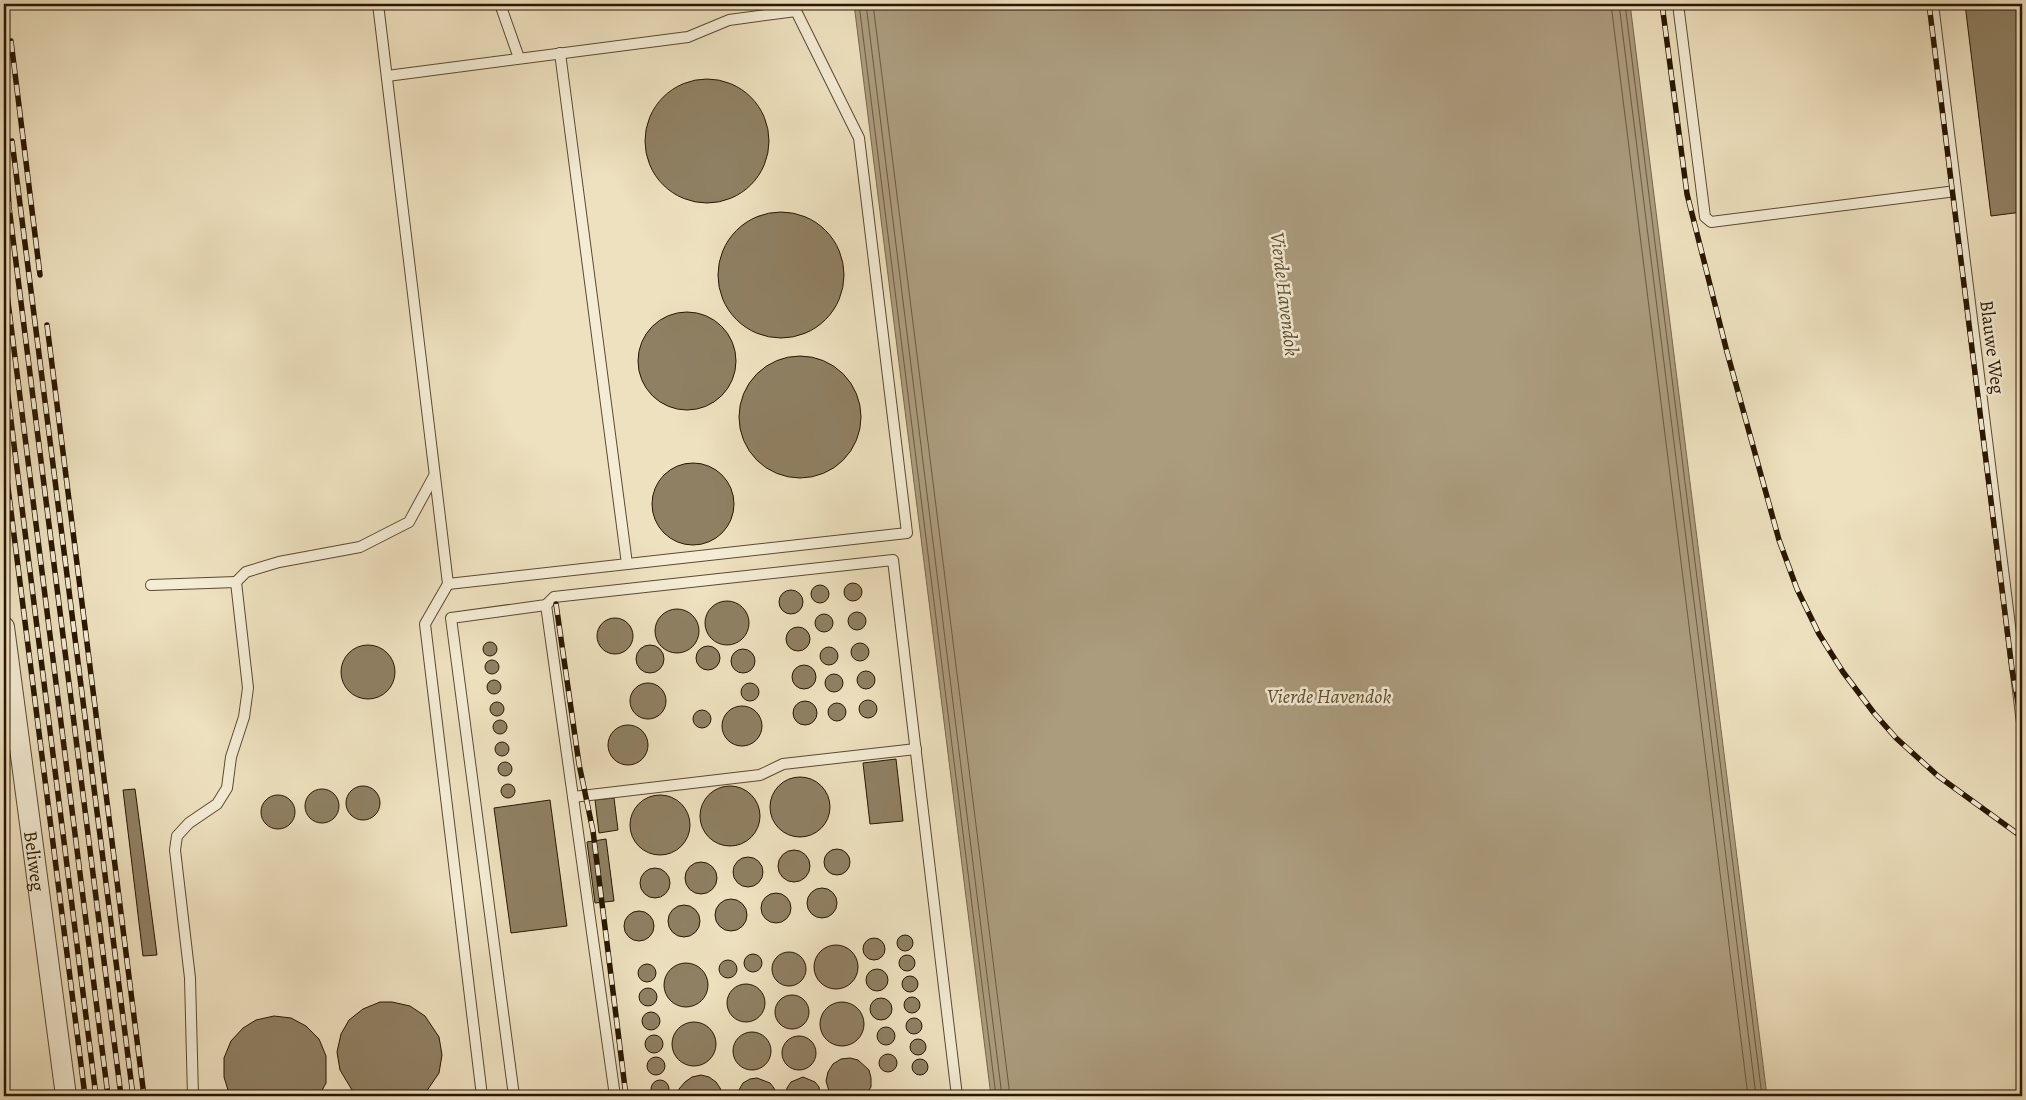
<svg xmlns="http://www.w3.org/2000/svg" width="2026" height="1100" viewBox="0 0 2026 1100" font-family="Alegreya,serif">
<style>
.water{fill:#ab9c7e;stroke:#77674c}
.lines{fill:none;stroke-linecap:round;stroke-linejoin:round}
.shore{stroke:#6a5a3f;stroke-width:1}
.building{fill:#8f8063;stroke:#291700}
.service-casing{stroke:#5a4a30;stroke-width:12}
.minor-casing{stroke:#5a4a30;stroke-width:22}
.service{stroke:#f4ecd5;stroke-width:10}
.minor{stroke:#f4ecd5;stroke-width:20}
.rail-casing{stroke:#291700;stroke-width:5.5}
.rail{stroke:#f4ecd5;stroke-width:4;stroke-dasharray:11;stroke-linecap:butt}
.labels{text-anchor:middle;stroke-width:5;stroke-linejoin:round;paint-order:stroke}
.street-label{font-size:19px;fill:#291700;stroke:#f4ecd5}
.water-label{font-size:20px;font-style:italic;fill:#5d4c32;stroke:#f4ecd5}
</style>
<rect width="100%" height="100%" fill="#eee1bf"/>
<filter id="stains"><feTurbulence type="fractalNoise" baseFrequency=".004" numOctaves="4"/><feColorMatrix values="0 0 0 0 .2 0 0 0 0 .09 0 0 0 0 .02 0 0 0 .5 -.17"/></filter>
<radialGradient id="worn" r=".72"><stop offset=".6" stop-color="#630" stop-opacity="0"/><stop offset="1" stop-color="#630" stop-opacity=".3"/></radialGradient>
<polygon class="water" points="854,4 1630,4 1767,1096 991,1096"/>
<g class="lines">
<g class="shore">
<polyline points="859,4 996,1096"/>
<polyline points="866,4 1002,1096"/>
<polyline points="873,4 1010,1096"/>
<polyline points="1611,4 1748,1096"/>
<polyline points="1619,4 1756,1096"/>
<polyline points="1625,4 1762,1096"/>
</g>
</g>
<g class="building">
<polygon points="404,4 435,4 404,8"/>
<polygon points="1965,4 2022,4 2022,212 1991,216"/>
<circle cx="707" cy="141" r="62"/>
<circle cx="781" cy="275" r="63"/>
<circle cx="687" cy="361" r="49"/>
<circle cx="800" cy="417" r="61"/>
<circle cx="693" cy="504" r="41"/>
<circle cx="853" cy="592" r="9"/>
<circle cx="820" cy="594" r="9"/>
<circle cx="791" cy="602" r="12"/>
<circle cx="727" cy="623" r="22"/>
<circle cx="677" cy="631" r="22"/>
<circle cx="857" cy="621" r="9"/>
<circle cx="824" cy="623" r="9"/>
<circle cx="615" cy="636" r="18"/>
<circle cx="798" cy="639" r="12"/>
<circle cx="490" cy="649" r="7"/>
<circle cx="860" cy="652" r="9"/>
<circle cx="368" cy="672" r="27"/>
<circle cx="650" cy="659" r="14"/>
<circle cx="708" cy="658" r="12"/>
<circle cx="829" cy="656" r="9"/>
<circle cx="743" cy="661" r="12"/>
<circle cx="492" cy="667" r="7"/>
<circle cx="804" cy="677" r="12"/>
<circle cx="866" cy="680" r="9"/>
<circle cx="834" cy="683" r="9"/>
<circle cx="494" cy="687" r="7"/>
<circle cx="750" cy="692" r="9"/>
<circle cx="648" cy="701" r="18"/>
<circle cx="868" cy="709" r="9"/>
<circle cx="805" cy="713" r="12"/>
<circle cx="497" cy="709" r="7"/>
<circle cx="837" cy="712" r="9"/>
<circle cx="742" cy="726" r="20"/>
<circle cx="702" cy="719" r="9"/>
<circle cx="500" cy="727" r="7"/>
<circle cx="628" cy="745" r="20"/>
<circle cx="502" cy="749" r="7"/>
<polygon points="896,759 903,821 870,824 863,763"/>
<circle cx="505" cy="769" r="7"/>
<circle cx="800" cy="807" r="30"/>
<circle cx="508" cy="791" r="7"/>
<circle cx="363" cy="803" r="17"/>
<circle cx="730" cy="816" r="30"/>
<circle cx="322" cy="806" r="17"/>
<polygon points="135,789 157,955 143,956 123,790"/>
<circle cx="278" cy="812" r="17"/>
<circle cx="660" cy="825" r="30"/>
<polygon points="614,798 618,830 599,833 595,800"/>
<polygon points="550,800 567,926 511,933 494,808"/>
<polygon points="606,839 614,901 595,903 587,842"/>
<circle cx="837" cy="862" r="13"/>
<circle cx="794" cy="866" r="16"/>
<circle cx="748" cy="872" r="15"/>
<circle cx="701" cy="878" r="16"/>
<circle cx="655" cy="883" r="15"/>
<circle cx="822" cy="903" r="15"/>
<circle cx="776" cy="908" r="15"/>
<circle cx="731" cy="915" r="16"/>
<circle cx="684" cy="921" r="16"/>
<circle cx="639" cy="926" r="15"/>
<circle cx="905" cy="943" r="8"/>
<circle cx="874" cy="949" r="11"/>
<circle cx="836" cy="967" r="22"/>
<circle cx="789" cy="969" r="17"/>
<circle cx="753" cy="963" r="9"/>
<circle cx="907" cy="963" r="8"/>
<circle cx="728" cy="969" r="9"/>
<circle cx="686" cy="985" r="22"/>
<circle cx="647" cy="973" r="9"/>
<circle cx="877" cy="980" r="11"/>
<circle cx="910" cy="984" r="8"/>
<circle cx="746" cy="1003" r="19"/>
<circle cx="648" cy="997" r="9"/>
<circle cx="792" cy="1012" r="17"/>
<circle cx="912" cy="1005" r="8"/>
<circle cx="881" cy="1009" r="11"/>
<circle cx="842" cy="1024" r="22"/>
<polygon points="380,1002 392,1002 410,1006 425,1016 439,1037 442,1055 439,1073 426,1092 420,1096 360,1096 352,1090 340,1070 337,1052 341,1034 349,1020 363,1009"/>
<circle cx="651" cy="1021" r="9"/>
<polygon points="274,1016 291,1018 306,1026 319,1039 326,1056 326,1083 319,1096 233,1096 228,1090 224,1077 224,1058 231,1041 243,1028 256,1020"/>
<circle cx="914" cy="1026" r="8"/>
<circle cx="694" cy="1044" r="22"/>
<circle cx="886" cy="1036" r="9"/>
<circle cx="752" cy="1051" r="19"/>
<circle cx="654" cy="1044" r="9"/>
<circle cx="799" cy="1053" r="17"/>
<circle cx="918" cy="1047" r="8"/>
<circle cx="888" cy="1063" r="9"/>
<circle cx="656" cy="1066" r="9"/>
<polygon points="850,1058 858,1060 869,1070 871,1078 871,1087 865,1096 833,1096 829,1091 826,1081 828,1072 833,1064 841,1059"/>
<circle cx="920" cy="1067" r="8"/>
<polygon points="701,1075 709,1077 716,1082 720,1088 723,1096 678,1096 679,1089 685,1082 692,1077"/>
<polygon points="803,1077 815,1082 819,1087 820,1096 786,1096 787,1088 791,1082"/>
<polygon points="757,1078 770,1083 774,1088 776,1096 737,1096 739,1090 743,1083 750,1079"/>
<circle cx="660" cy="1089" r="9"/>
</g>
<g class="lines">
<g class="service-casing">
<g id="service">
<polyline points="378,4 448,584 425,624 482,1096"/>
<polyline points="500,4 519,58"/>
<polyline points="1678,4 1705,217 1711,222 1956,191"/>
<polyline points="1933,4 2022,723"/>
<polyline points="560,53 627,564"/>
<polyline points="387,76 688,37 729,20 796,11"/>
<polyline points="236,582 246,572 279,562 360,547 409,522 434,476"/>
<polyline points="448,584 907,533 859,138 796,11 797,4"/>
<polyline points="151,585 236,582 248,688 244,717 231,757 227,788 217,804 189,823 177,836 175,850 190,978 193,1096"/>
<polyline points="546,605 615,1096"/>
<polyline points="573,797 760,775 783,764 916,749"/>
<polyline points="514,1096 451,618 546,605 554,597 893,560 957,1096"/>
</g>
</g>
<g class="minor-casing">
<g id="minor">
<path id="s1" d="M4,627L66,1096"/>
</g>
</g>
<use href="#service" class="service"/>
<use href="#minor" class="minor"/>
<g class="rail-casing">
<g id="rail">
<polyline points="5,4 5,138 9,207 121,1096"/>
<polyline points="1662,4 1687,194 1727,352 1779,540 1797,589 1819,634 1843,672 1874,713 1896,738 1938,776 2022,837"/>
<polyline points="1929,4 2012,669 2022,725"/>
<polyline points="11,41 40,275"/>
<polyline points="12,141 133,1096"/>
<polyline points="4,270 108,1096"/>
<polyline points="47,325 144,1096"/>
<polyline points="4,365 96,1096"/>
<polyline points="4,456 85,1096"/>
<polyline points="556,604 579,764 593,831 626,1096"/>
</g>
</g>
<use href="#rail" class="rail"/>
</g>
<g class="labels">
<g class="street-label">
<text transform="translate(1993 347) rotate(83)" y="7">Blauwe Weg</text>
<text dy="7" stroke="none"><textPath href="#s1" startOffset="236">Beliweg</textPath></text>
</g>
<g class="water-label">
<text transform="translate(1285 294) rotate(83)" y="7">Vierde Havendok</text>
<text x="1329" y="703">Vierde Havendok</text>
</g>
</g>
<rect width="2026" height="1100" fill="none" stroke="#eee1bf" stroke-width="20"/>
<rect x="5" y="5" width="2016" height="1090" fill="none" stroke="#291700" stroke-width="2.5"/>
<rect x="10" y="10" width="2006" height="1080" fill="none" stroke="#291700"/>
<rect width="100%" height="100%" filter="url(#stains)"/>
<rect width="100%" height="100%" fill="url(#worn)"/>
</svg>
